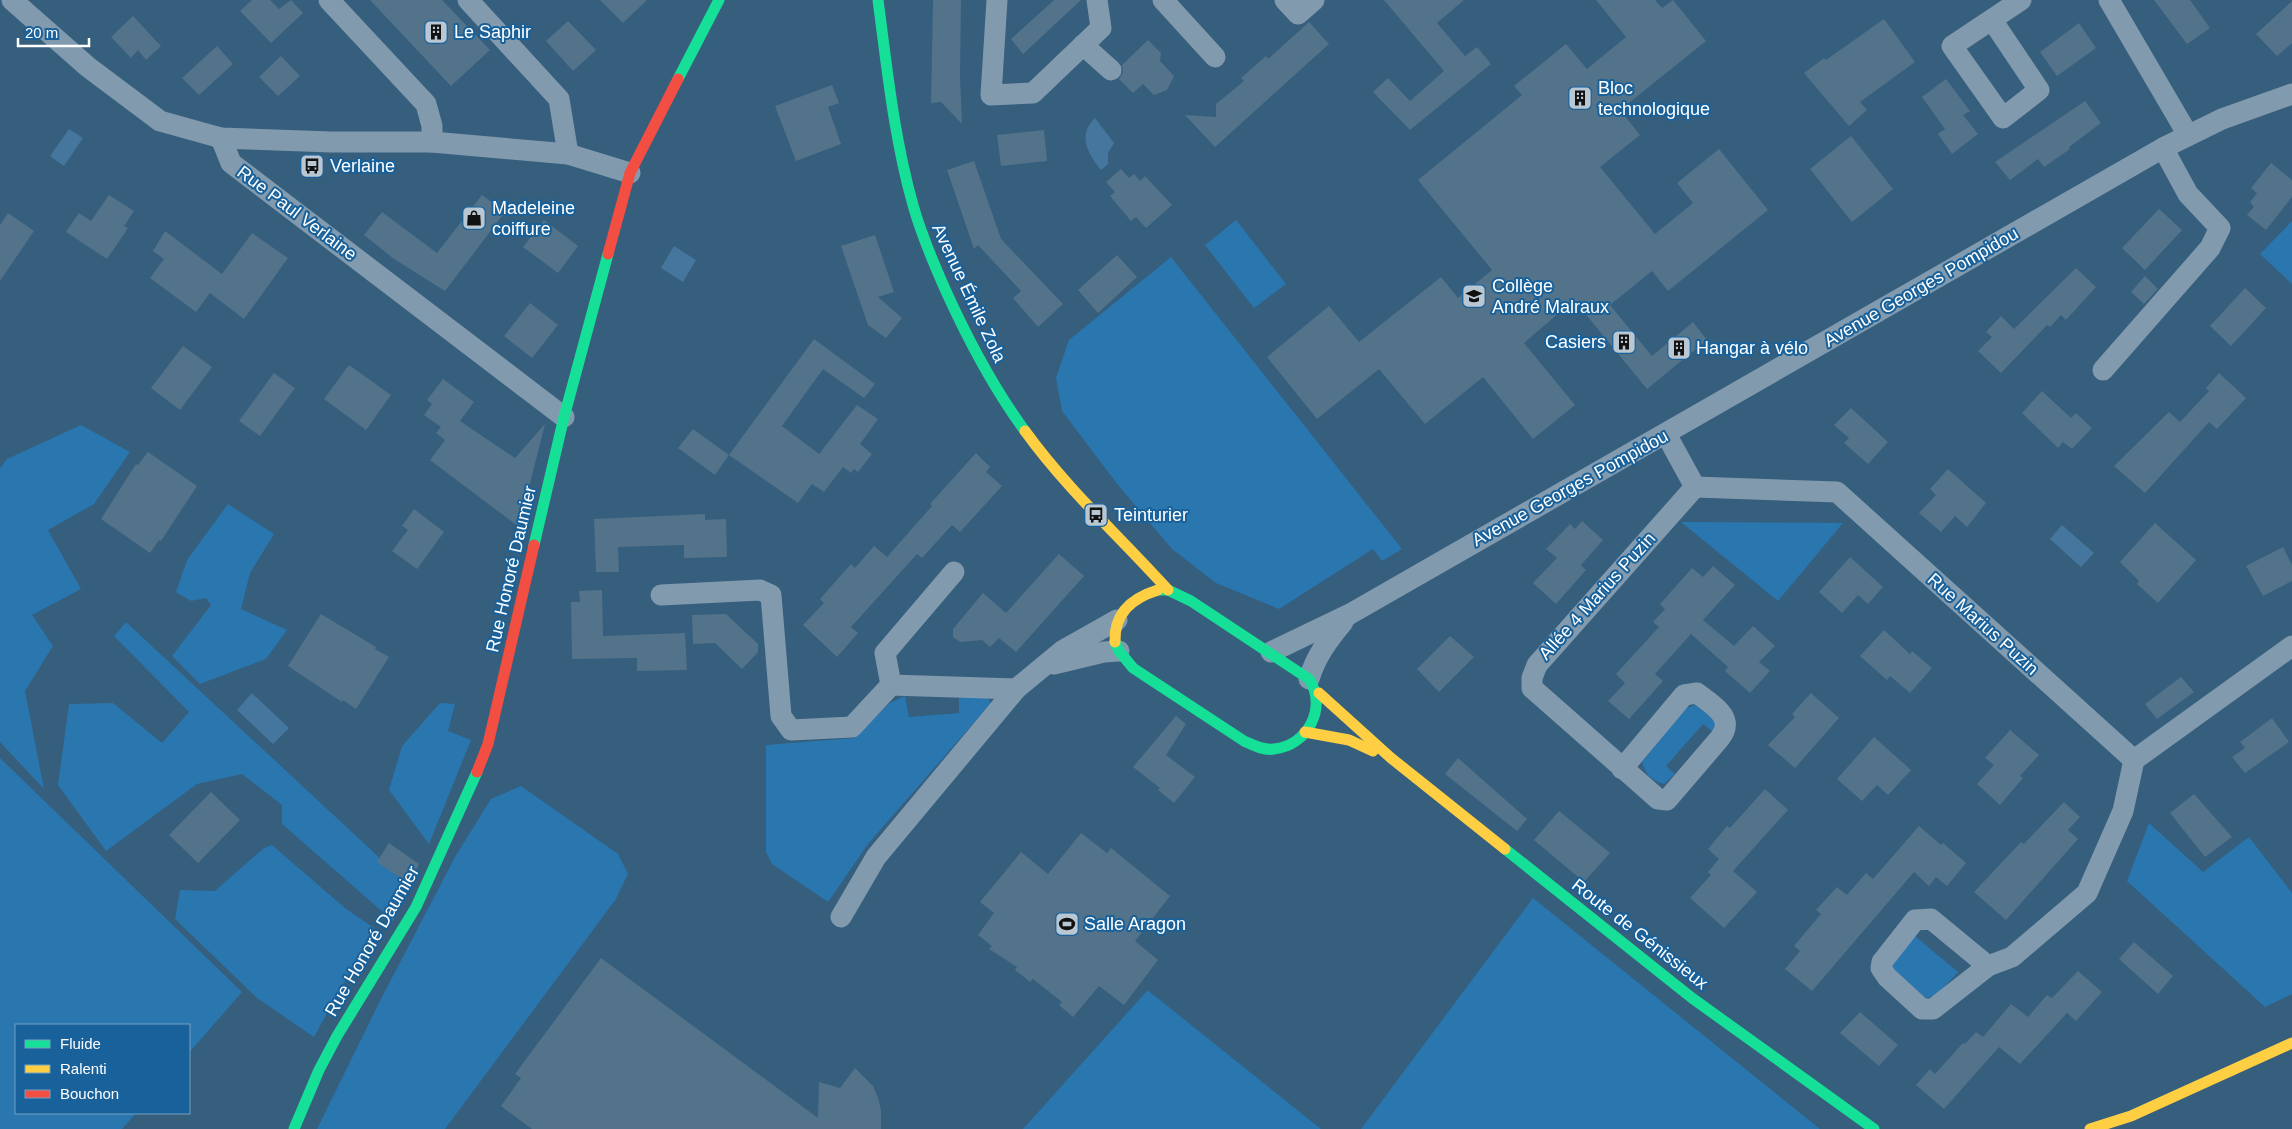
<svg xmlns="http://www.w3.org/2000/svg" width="2292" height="1129" viewBox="0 0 2292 1129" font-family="Arial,sans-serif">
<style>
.green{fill:#2a76af}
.water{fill:#45779e}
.building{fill:#53738b}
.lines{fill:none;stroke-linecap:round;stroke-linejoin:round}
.street{stroke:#819aae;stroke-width:21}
.fast{stroke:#16e098;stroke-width:11}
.slow{stroke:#ffcf43;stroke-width:11}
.jam{stroke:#f24e42;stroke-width:11}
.labels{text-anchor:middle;stroke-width:4;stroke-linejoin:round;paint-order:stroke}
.poi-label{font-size:18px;fill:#fff;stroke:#19619a;text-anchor:start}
.street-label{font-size:18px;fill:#fff;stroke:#19619a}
</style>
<rect width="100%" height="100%" fill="#365e7d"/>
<g class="green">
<polygon points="1236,220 1286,284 1254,308 1205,245"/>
<polygon points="2292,221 2292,284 2260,254"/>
<polygon points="1171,257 1402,549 1382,561 1373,549 1279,609 1216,583 1172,549 1118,485 1062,411 1056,378 1069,340"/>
<polygon points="81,425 130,452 94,504 48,530 81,589 32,615 53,646 25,691 44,789 0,742 0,468 7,459"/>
<polygon points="228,504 274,534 250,573 241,609 287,630 266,659 200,684 172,656 211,605 206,598 191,601 176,592 187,560"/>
<polygon points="1681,522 1843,523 1778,601"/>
<polygon points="126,622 411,887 393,921 282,824 282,805 242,774 197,784 106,851 58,785 69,704 113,703 162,743 189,712 114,636"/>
<polygon points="959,694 985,694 991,703 868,844 828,902 772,864 766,852 766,745 854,738 890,703 905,696 909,717 959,713"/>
<polygon points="440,703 455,704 448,731 471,740 429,844 389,790 402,746"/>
<path d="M1695,705L1717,720L1713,732L1703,724L1666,766L1675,774L1664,784C1651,780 1646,775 1642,762L1685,709Z"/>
<polygon points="0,758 242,992 189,1053 189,1025 16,1025 16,1113 136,1113 122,1129 0,1129"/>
<polygon points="521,786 618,854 628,874 616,899 445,1129 317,1129 381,999 455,857 491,799"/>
<polygon points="2149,823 2203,872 2249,837 2292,893 2292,994 2265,1007 2127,881"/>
<polygon points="272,845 345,908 374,928 314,1037 257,998 175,919 180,890 215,891 264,848"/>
<polygon points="1533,898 1820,1129 1361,1129"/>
<polygon points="1915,936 1958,972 1937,995 1926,998 1893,970 1890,961"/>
<polygon points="1147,991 1150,992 1321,1129 1023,1129"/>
</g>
<g class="water">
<path d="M1095,118L1114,143L1108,153V164L1101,170C1088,154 1077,135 1095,118Z"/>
<polygon points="69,129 83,138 64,166 50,156"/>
<polygon points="674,246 696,260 683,282 661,268"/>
<polygon points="2062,525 2094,553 2081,567 2050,539"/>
<polygon points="252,693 289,728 273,744 237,710"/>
</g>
<g class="building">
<polygon points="252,0 270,0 279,9 291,0 303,13 271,43 240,11"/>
<polygon points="370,0 442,0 490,50 451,86"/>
<polygon points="600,0 647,0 623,23"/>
<polygon points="933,0 961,0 960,76 962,124 941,102 931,103"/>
<polygon points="1054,0 1081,0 1023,54 1011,39"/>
<polygon points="1384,0 1464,0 1437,23 1465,56 1477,47 1491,64 1410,130 1373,92 1388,78 1410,101 1444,71"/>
<polygon points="1596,0 1655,0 1662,8 1673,0 1706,41 1620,110 1640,135 1600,167 1655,234 1693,203 1677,183 1719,149 1768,210 1668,291 1652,271 1610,305 1652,356 1693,322 1707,340 1647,389 1574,300 1524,343 1575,405 1533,439 1483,377 1425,424 1379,369 1317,419 1267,357 1329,306 1359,342 1441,277 1458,298 1492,270 1418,180 1522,95 1514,86 1566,44 1587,69 1626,37"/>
<polygon points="2154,0 2190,0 2210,28 2187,44"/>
<polygon points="2292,1 2292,43 2277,56 2256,34"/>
<polygon points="133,16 161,46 146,60 138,50 131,58 111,37"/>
<polygon points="1884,19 1915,62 1860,102 1867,110 1849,126 1804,73 1824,58 1826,60"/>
<polygon points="568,21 596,50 573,71 546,41"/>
<polygon points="1309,22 1329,44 1215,147 1185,115 1216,117 1216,104 1244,81 1241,78 1266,56 1268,59"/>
<polygon points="2079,23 2096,48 2057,76 2040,52"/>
<polygon points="1148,40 1161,53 1160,61 1174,76 1167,90 1154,95 1143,84 1133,93 1119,79 1123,72 1122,65"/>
<polygon points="217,46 233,64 199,95 182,78"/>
<polygon points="281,56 300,76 278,96 259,77"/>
<polygon points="1946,79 1970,111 1963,115 1978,134 1952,154 1938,134 1945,129 1922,97"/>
<polygon points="832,85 839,103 828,107 841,144 796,161 775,106"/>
<polygon points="2085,101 2101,123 2069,147 2070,149 2044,167 2038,159 2010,180 1995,162"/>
<polygon points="1044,130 1047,161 1001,166 997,135"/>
<polygon points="1851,136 1893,189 1852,222 1810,169"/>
<polygon points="974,161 1001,239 1063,304 1038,327 1013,298 1021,291 978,245 974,249 947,170"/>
<polygon points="2271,163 2292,180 2292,197 2266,230 2247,215 2254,207 2250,202 2257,193 2251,188"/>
<polygon points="1121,169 1129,178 1134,174 1140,181 1145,176 1172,205 1146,228 1136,217 1131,221 1110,196 1115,192 1106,182"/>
<polygon points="109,195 134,211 124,226 128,228 107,259 66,232 79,213 91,221"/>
<polygon points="482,195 505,212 445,291 394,259 364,235 382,212 437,253"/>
<polygon points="2159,209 2182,230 2145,270 2122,248"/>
<polygon points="8,213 34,231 0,281 0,225"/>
<polygon points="544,220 578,246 558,273 523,247"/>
<polygon points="165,231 222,274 252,233 288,258 244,319 210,293 196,312 150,278 164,259 153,251"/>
<polygon points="875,235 894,292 878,297 902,318 886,338 868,325 841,246"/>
<polygon points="1117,255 1137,277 1098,313 1078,290"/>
<polygon points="2076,268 2096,287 2066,320 2061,315 2050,327 2047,325 2001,373 1978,351 1992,337 1986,332 2001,316 2014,329"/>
<polygon points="2145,276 2158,289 2144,304 2131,292"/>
<polygon points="2245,288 2266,308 2231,346 2210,326"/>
<polygon points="530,303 558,325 532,358 504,336"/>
<polygon points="814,339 875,384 864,398 823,369 782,426 819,454 857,405 878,419 860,444 872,454 858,472 854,469 851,473 843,467 824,492 812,484 798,503 729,455"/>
<polygon points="183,346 212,367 180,410 151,388"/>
<polygon points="349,365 391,395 366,430 324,399"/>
<polygon points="274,373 295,388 260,436 239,421"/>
<polygon points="2219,373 2246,398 2217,429 2209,422 2145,493 2114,466 2169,412 2180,422 2209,391 2206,388"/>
<polygon points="443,379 474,402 460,421 515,458 545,424 519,527 430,460 445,440 436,433 441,427 424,415 432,404 427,400"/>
<polygon points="2042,391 2071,418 2076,413 2092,428 2072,449 2063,442 2058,448 2022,413"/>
<polygon points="1851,408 1888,442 1868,464 1844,443 1849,438 1834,425"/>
<polygon points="693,429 729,455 715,475 678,448"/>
<polygon points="148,452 197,486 161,541 159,540 150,553 101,519 136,464 138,465"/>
<polygon points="976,453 990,467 986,472 1002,486 960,532 952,525 922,558 917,554 851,627 858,633 837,657 803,625 824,603 820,599 851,564 855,568 874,546 887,557 932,506 930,504"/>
<polygon points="1948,469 1986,503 1967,527 1955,516 1941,532 1919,513 1936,495 1930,489"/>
<polygon points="414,509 444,532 417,569 392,551 408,530 402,526"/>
<polygon points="705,514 705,520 726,519 727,557 684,558 684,545 618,547 619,572 596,572 594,519"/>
<polygon points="1582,521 1603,540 1581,565 1586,570 1556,604 1533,583 1557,558 1546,549 1570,524 1575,529"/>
<polygon points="2155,523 2196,560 2158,603 2137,584 2139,581 2120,562"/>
<polygon points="2283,547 2292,565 2292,581 2263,596 2246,566"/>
<polygon points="1059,554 1084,576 1016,652 999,638 990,647 982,640 960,642 953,637 953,629 983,593 1006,613"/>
<polygon points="1850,557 1883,587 1868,604 1858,595 1842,613 1819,592"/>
<polygon points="1713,566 1735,585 1703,620 1734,646 1753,626 1775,646 1759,662 1770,671 1750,693 1725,671 1728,667 1691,634 1655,674 1663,681 1629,719 1608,701 1625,683 1616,674 1659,627 1653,622 1665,609 1660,604 1685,576 1692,568 1703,577"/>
<polygon points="602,590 603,636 685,633 687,670 637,671 637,658 572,659 571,602 580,602 579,591"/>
<polygon points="321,614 376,647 375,649 389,657 356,709 343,700 342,702 288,666"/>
<polygon points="726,614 758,644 758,652 742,669 715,643 693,644 692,615"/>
<polygon points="1884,630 1910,654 1912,651 1932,668 1910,693 1890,676 1887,680 1860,656"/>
<polygon points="1450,636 1474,657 1439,692 1417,669"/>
<polygon points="2181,677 2194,692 2157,719 2145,704"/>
<polygon points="1811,693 1839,718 1795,768 1768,745 1795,717 1792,714"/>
<polygon points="1176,716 1186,724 1166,755 1195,777 1174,803 1158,790 1160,788 1133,767"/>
<polygon points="2272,718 2289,742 2245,773 2232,757 2245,748 2240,742"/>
<polygon points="2010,730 2039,755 2020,776 2023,778 2000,805 1977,784 1994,765 1985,758"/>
<polygon points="1874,737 1911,770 1888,795 1877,785 1862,801 1837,779"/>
<polygon points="1458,758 1527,819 1517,831 1445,774"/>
<polygon points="1765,789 1788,810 1733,871 1757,892 1724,928 1690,898 1711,875 1708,872 1719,859 1708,849 1727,826 1730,828"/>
<polygon points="211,792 240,820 198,863 169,835"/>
<polygon points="2194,794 2232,837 2205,857 2170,813"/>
<polygon points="2064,802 2080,817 2068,830 2078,839 2006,920 1974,892 2021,842 2024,844"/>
<polygon points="1559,811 1610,853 1584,882 1534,840"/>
<polygon points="1919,826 1941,845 1943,843 1966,863 1947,886 1936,877 1929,886 1914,872 1812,991 1785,969 1800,951 1794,946 1821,914 1816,910 1837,887 1847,895 1866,873 1873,879"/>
<polygon points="1081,833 1107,853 1111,848 1170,896 1135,941 1158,960 1124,1005 1099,986 1073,1017 1059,1005 1062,1002 1033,979 1030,982 1015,970 1017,967 989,949 992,946 978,935 994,913 980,902 1021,852 1048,874"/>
<polygon points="389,843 419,864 409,884 377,862"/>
<polygon points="2134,942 2173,976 2158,994 2119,959"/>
<polygon points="601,958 818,1118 819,1082 840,1088 855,1068 873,1086 878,1098 881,1110 881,1129 532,1129 501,1106 521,1078 515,1074"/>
<polygon points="2078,971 2102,992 2076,1021 2067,1013 2020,1064 1999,1047 1944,1109 1916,1085 1930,1069 1935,1074 1963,1043 1965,1044 1976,1032 1983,1037 2011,1004 2028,1017 2047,995 2052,998"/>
<polygon points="1860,1012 1898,1045 1879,1066 1840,1033"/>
</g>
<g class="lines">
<g class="street">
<polyline points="12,0 88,67 160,121 221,138 331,142 432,142 568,154 630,173"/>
<polyline points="329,0 426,104 432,126 432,142"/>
<polyline points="468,0 559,99 568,154"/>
<polyline points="997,0 991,95 1033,93 1101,28 1097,0"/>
<polyline points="1163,0 1215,57"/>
<polyline points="1285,0 1298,14 1314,0"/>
<polyline points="2109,0 2188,135"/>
<polyline points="1992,20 2039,90 2003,118 1952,46 2021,0"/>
<polyline points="1083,45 1111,70"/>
<polyline points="221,138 231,163 564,417"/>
<polyline points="2103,370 2210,248 2220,228 2188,194 2163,148"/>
<polyline points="1666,434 1695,487 1837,492 2134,760 2292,646"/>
<polyline points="661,595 760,590 771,595 781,716 791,730 852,727 891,685 1016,689"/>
<polyline points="1271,652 1350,614 2163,148 2222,119 2292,94"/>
<polyline points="1054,664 1104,652 1119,651"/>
<path d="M1309,679C1316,656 1328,640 1343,622"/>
<polyline points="891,685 885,653 954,572"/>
<path d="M1622,769L1684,695L1697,693C1712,705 1736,717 1720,738L1667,800L1658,799L1532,688V678L1537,665L1695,487"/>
<polyline points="841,917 876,857 1016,689 1062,651 1117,620"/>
<polyline points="1988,966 1931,919 1915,920 1882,962 1881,968 1887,977 1922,1009 1933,1009 1988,966 2012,957 2087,893 2123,811 2134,760"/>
</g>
<g class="fast">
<path d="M878,0C887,68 894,138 913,205C921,234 933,262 945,289C968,340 992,386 1025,431"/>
<polyline points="678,79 719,0"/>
<polyline points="534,545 564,417 608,254"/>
<path d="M1115,642L1119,651L1133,668L1244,741C1253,745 1264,751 1274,749C1307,746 1328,708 1309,679L1191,601L1168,590H1158"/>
<polyline points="1505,849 1692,998 1874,1129"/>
<polyline points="294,1129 319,1070 337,1036 416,907 477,772"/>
</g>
<g class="slow">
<path d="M1025,431C1067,489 1120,537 1168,590"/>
<path d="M1115,642C1114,613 1132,598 1158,590"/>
<polyline points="1319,693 1391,758 1505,849"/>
<polyline points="1305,732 1349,740 1373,751"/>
<polyline points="2090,1129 2131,1116 2292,1043"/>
</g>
<g class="jam">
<polyline points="608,254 630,173 678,79"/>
<polyline points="477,772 488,744 534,545"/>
</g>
</g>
<defs>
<g id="building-square" transform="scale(1.25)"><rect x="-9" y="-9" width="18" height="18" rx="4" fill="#b9c7d2" stroke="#19619a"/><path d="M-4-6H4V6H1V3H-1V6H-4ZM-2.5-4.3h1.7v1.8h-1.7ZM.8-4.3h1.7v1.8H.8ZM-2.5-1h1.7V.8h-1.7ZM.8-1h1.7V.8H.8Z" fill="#111"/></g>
<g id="bus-square" transform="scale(1.25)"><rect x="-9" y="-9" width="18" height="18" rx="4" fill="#b9c7d2" stroke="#19619a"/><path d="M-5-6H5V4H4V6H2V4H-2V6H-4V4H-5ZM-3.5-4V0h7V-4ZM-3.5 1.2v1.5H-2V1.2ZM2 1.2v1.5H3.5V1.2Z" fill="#111"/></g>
<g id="shop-square" transform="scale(1.25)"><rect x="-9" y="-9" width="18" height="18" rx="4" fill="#b9c7d2" stroke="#19619a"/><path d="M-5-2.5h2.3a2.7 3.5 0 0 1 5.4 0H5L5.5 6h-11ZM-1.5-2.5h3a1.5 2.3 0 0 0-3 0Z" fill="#111"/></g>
<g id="school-square" transform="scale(1.25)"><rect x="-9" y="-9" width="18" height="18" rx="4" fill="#b9c7d2" stroke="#19619a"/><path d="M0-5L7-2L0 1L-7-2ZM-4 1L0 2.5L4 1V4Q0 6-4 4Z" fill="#111"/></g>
<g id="stadium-square" transform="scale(1.25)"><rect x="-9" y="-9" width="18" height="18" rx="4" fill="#b9c7d2" stroke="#19619a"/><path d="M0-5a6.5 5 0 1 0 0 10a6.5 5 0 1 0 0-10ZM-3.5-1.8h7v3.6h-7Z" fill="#111"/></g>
</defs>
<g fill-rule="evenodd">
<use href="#building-square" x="436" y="32"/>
<use href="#building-square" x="1580" y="98"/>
<use href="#bus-square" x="312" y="166"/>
<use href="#shop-square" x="474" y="218"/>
<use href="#school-square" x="1474" y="296"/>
<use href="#building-square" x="1624" y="342"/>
<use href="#building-square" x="1679" y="348"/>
<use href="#bus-square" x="1096" y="515"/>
<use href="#stadium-square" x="1067" y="924"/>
</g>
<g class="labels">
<g class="poi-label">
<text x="454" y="38">Le Saphir</text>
<text x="1598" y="94">Bloc<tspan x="1598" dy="21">technologique</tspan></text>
<text x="330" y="172">Verlaine</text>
<text x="492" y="214">Madeleine<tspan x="492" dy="21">coiffure</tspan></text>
<text x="1492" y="292">Collège<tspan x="1492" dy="21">André Malraux</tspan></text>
<text x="1606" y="348" text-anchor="end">Casiers</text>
<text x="1696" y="354">Hangar à vélo</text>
<text x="1114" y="521">Teinturier</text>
<text x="1084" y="930">Salle Aragon</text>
</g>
<g class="street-label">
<text transform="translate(297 213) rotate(37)" y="6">Rue Paul Verlaine</text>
<text transform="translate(1921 287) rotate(-30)" y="6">Avenue Georges Pompidou</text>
<text transform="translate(969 293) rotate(65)" y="6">Avenue Émile Zola</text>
<text transform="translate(1570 488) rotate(-29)" y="6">Avenue Georges Pompidou</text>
<text transform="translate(511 569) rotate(-77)" y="6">Rue Honoré Daumier</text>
<text transform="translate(1597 596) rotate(-48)" y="6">Allée 4 Marius Puzin</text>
<text transform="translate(1983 624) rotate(42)" y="6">Rue Marius Puzin</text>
<text transform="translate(1640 934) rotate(38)" y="6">Route de Génissieux</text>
<text transform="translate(372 941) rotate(-60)" y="6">Rue Honoré Daumier</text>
</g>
</g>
<rect x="15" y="1024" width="175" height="90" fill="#19619a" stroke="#75a0c2"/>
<rect x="25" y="1040" width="25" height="8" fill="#16e098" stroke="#75a0c2"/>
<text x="60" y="1049" font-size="15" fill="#ffffff">Fluide</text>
<rect x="25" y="1065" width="25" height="8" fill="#ffcf43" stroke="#75a0c2"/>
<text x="60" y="1074" font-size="15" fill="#ffffff">Ralenti</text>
<rect x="25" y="1090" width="25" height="8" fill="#f24e42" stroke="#75a0c2"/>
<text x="60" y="1099" font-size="15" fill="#ffffff">Bouchon</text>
<path d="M18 38v8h71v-8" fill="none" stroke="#ffffff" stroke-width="2.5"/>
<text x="25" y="38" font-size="15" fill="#ffffff" stroke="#19619a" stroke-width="4" paint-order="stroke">20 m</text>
</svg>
